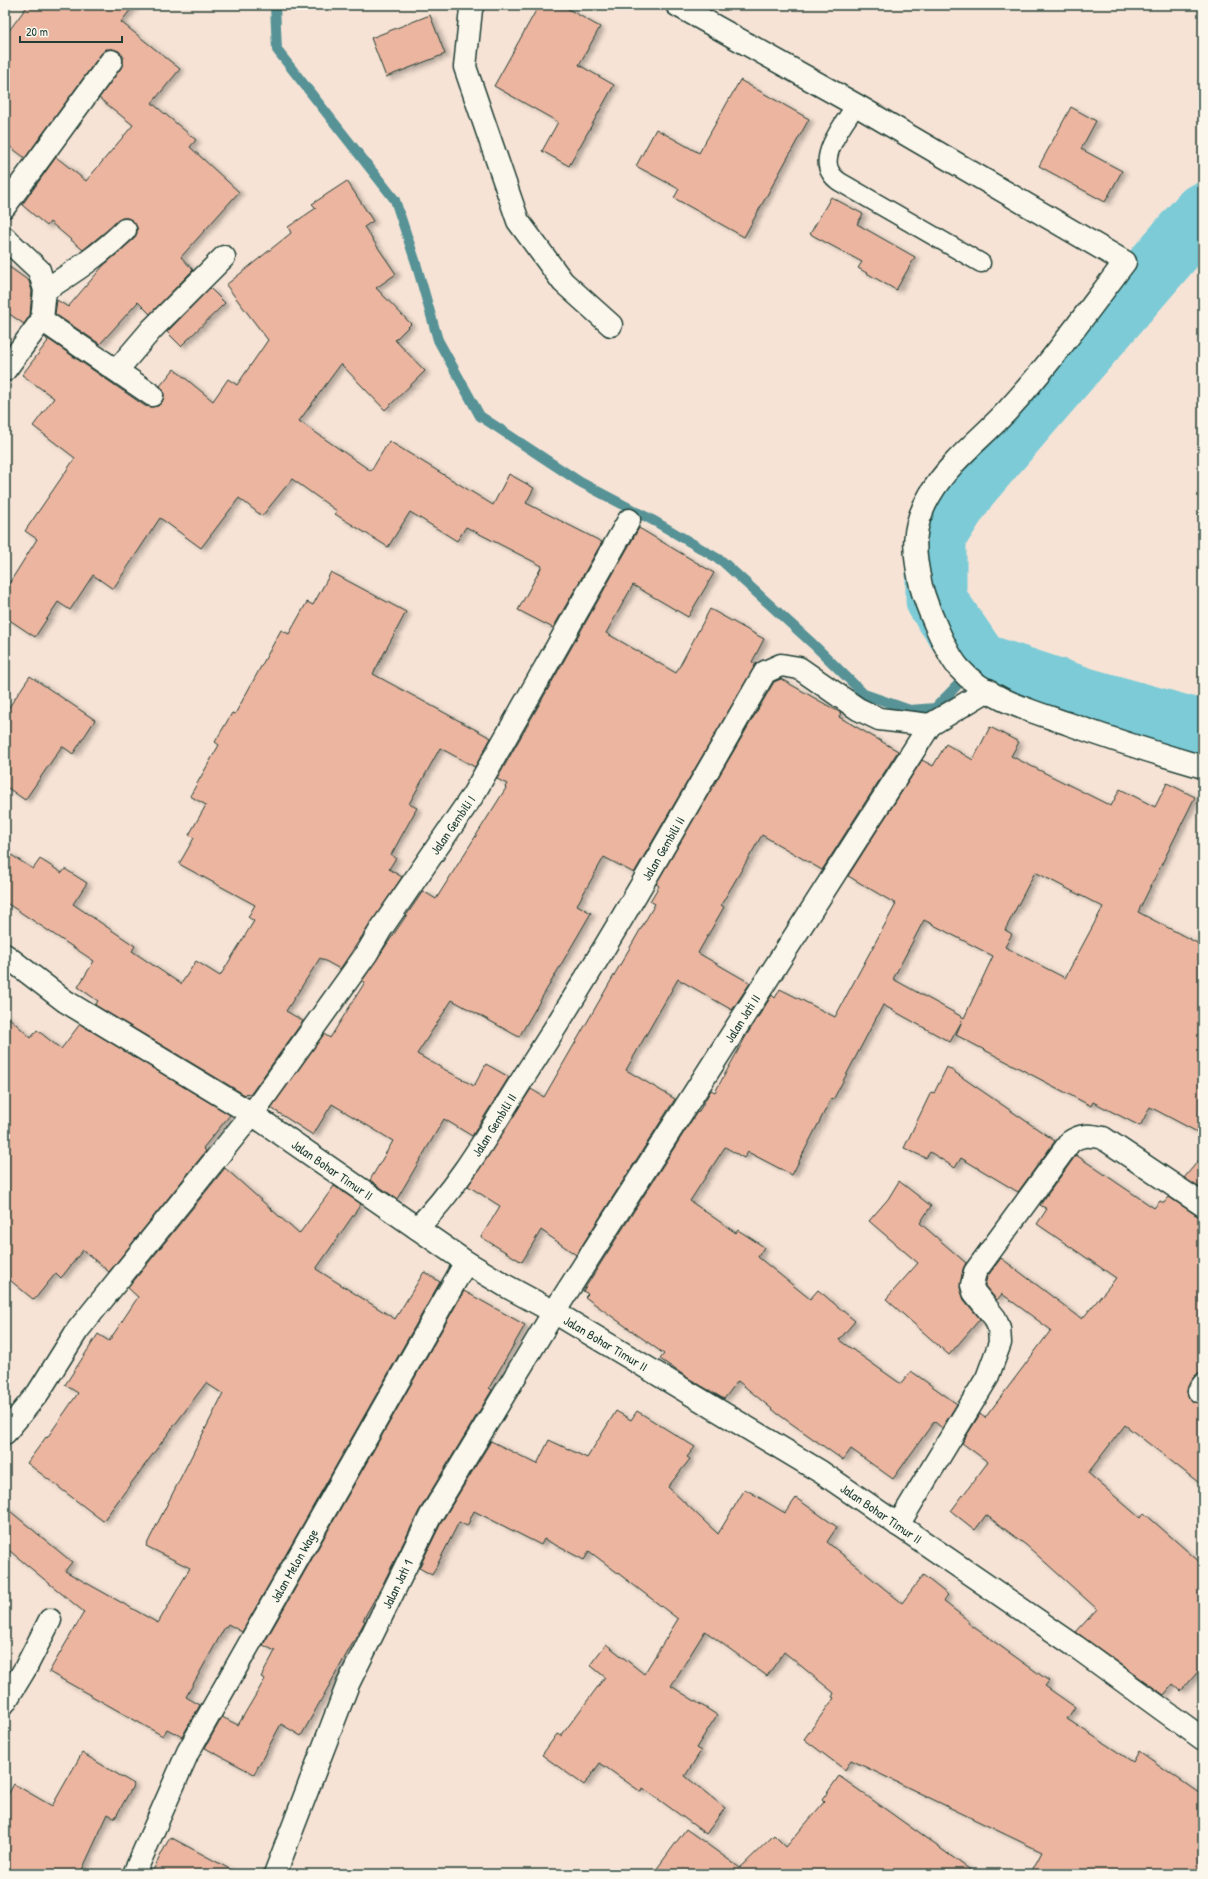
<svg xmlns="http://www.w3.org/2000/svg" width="1208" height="1879" viewBox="0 0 1208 1879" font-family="'Patrick Hand',sans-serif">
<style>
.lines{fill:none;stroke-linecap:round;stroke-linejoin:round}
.stream{stroke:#569296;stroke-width:10}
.river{stroke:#7bcbd7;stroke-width:61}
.building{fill:#ebb5a0;stroke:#1f3d34;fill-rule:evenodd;filter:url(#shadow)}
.lane-casing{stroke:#1f3d34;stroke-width:21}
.street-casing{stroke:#1f3d34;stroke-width:25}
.lane{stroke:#fbf7ec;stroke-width:18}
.street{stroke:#fbf7ec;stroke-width:22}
.labels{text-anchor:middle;stroke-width:4;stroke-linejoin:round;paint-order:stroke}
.street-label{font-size:13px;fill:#1f3d34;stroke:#fbf7ec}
</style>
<defs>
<filter id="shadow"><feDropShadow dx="4.5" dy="2.5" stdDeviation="2" flood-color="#0004"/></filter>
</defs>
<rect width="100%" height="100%" fill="#f6e3d5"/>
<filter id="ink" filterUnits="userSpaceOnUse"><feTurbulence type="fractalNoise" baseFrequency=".025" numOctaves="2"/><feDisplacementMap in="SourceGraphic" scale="8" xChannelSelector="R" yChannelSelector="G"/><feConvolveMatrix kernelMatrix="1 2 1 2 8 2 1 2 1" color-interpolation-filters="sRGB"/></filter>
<g filter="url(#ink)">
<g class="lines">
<polyline class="stream" points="275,5 277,50 395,200 416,263 438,340 480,416 580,482 656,522 722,561 813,644 864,694 910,710 935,708 979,663"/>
<polyline class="river" points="1203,213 968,486 936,535 936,600 979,663 1088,699 1203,731"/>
</g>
<g class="building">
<polygon points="28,5 134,5 121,22 180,69 152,103 196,140 190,147 239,192 181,257 193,270 150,314 138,302 100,344 55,314 57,300 68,307 103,266 134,239 137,233 137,227 134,222 128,218 122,218 83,250 50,222 47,226 22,205 56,157 86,181 133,125 99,98 121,68 123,63 123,56 119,51 113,49 106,49 101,54 25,158 5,143 5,36"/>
<polygon points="539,5 561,5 600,27 579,65 614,85 569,166 542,151 558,122 494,86"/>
<polygon points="430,15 445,54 386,77 371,38"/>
<polygon points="740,80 809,119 744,237 674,198 679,189 636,166 656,129 699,153"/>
<polygon points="1071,107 1096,121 1081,149 1122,171 1105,202 1039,166"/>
<polygon points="347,181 373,221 364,227 396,274 376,288 411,324 395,340 425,371 385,410 341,364 299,421 371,471 389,441 493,505 509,474 534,488 526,503 602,542 553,628 518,610 542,566 466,527 457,541 410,512 388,547 335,514 337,511 292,479 262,516 239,498 201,548 160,518 113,589 93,575 70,610 58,602 35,637 5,617 5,590 37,539 25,531 75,458 33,426 54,398 22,375 48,341 45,337 145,406 151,407 158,406 162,402 164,396 163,390 160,386 174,369 213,401 228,379 237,385 268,340 226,285 291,233 288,227 316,208 312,204"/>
<polygon points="831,197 863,214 857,224 915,257 896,290 858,268 862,262 810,234"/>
<polygon points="5,264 29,281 32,291 30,315 24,324 5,311"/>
<polygon points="210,288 225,303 181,346 167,332"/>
<polygon points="639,528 714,573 688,617 633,585 606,633 676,673 710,609 764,639 752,662 756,664 634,873 604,857 577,905 591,913 519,1037 452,1000 417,1054 474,1086 486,1064 509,1077 472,1136 444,1119 397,1199 370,1180 393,1141 332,1104 313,1135 271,1108 324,1034 330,1038 365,982 362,981 423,891 436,899 506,788 505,787 507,784 497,779"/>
<polygon points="331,572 406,612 373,674 491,738 475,767 440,748 409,804 417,808 391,855 396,858 389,869 402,877 340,969 320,958 286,1011 303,1021 250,1095 247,1093 245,1095 95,1005 98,1001 78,987 94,961 5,902 5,851 33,869 40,859 62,873 65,869 87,883 73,904 135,946 132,951 181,984 196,961 220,976 254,921 248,917 255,905 179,864 194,838 189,835 206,805 190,796 219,745 215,742 232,713 235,714 281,630 289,634 307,602 313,605"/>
<polygon points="30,676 95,720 73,754 62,746 25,800 5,786 5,713"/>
<polygon points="781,679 841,713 839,717 898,751 822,870 762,835 721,905 724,907 698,953 750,983 732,1010 678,979 626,1070 675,1099 576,1255 541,1230 522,1262 481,1237 500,1206 468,1186 531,1089 544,1097 655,904 650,901 659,886 656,884 774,682"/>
<path d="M990,727L1019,742L1011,756L1111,806L1120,789L1155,807L1167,783L1195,797L1138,912L1203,946V1135L1150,1107L1140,1126L1093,1102L1091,1106L956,1035L962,1021L950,1042L883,1005L833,1100L831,1099L792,1175L748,1152L744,1158L725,1147L690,1201L736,1233L738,1230L764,1247L758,1257L810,1299L818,1290L855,1321L839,1340L901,1384L911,1371L957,1404L942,1428L935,1422L933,1423L893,1479L851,1449L843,1460L778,1414L738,1381L724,1399L688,1378L660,1359L664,1354L585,1297L588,1294L583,1291L697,1112L698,1113L711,1090L715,1092L746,1036L772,995L775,998L780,989L835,1017L896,904L848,876L922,760L933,766L946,744L973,760ZM1035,872L1103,907L1065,978L1005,947L1012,934L1005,930ZM924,920L993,956L964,1018L893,979Z"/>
<polygon points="5,1014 31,1038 37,1030 61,1049 80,1024 230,1115 203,1148 206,1151 109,1272 83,1250 61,1278 56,1273 34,1300 5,1276"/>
<polygon points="947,1067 1055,1141 1018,1192 961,1158 955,1168 930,1152 926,1158 904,1148 931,1092 934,1093"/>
<polygon points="1076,1155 1154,1208 1160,1201 1164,1203 1169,1197 1196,1215 1203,1217 1203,1373 1197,1374 1193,1378 1187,1391 1188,1397 1192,1401 1198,1403 1203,1403 1203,1486 1125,1425 1088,1473 1140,1518 1144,1513 1203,1565 1203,1666 1181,1691 1173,1684 1164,1695 1076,1632 1097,1609 1026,1545 986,1515 975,1530 951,1511 988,1462 962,1443 980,1414 985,1418 1051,1330 1002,1294 997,1300 985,1286 987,1277 1001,1258 1082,1319 1116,1278 1037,1224 1047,1209 1040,1205"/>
<polygon points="1203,1155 1203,1190 1184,1178"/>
<polygon points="225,1168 299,1234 334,1186 361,1204 316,1269 395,1319 424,1272 440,1282 242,1632 228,1624 226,1627 225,1627 186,1697 200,1705 182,1737 167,1729 163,1736 49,1672 84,1612 5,1547 5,1507 72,1562 65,1571 158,1623 190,1568 146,1546 223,1394 206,1383 103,1521 27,1463 46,1437 47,1438 78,1393 65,1385 98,1334 109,1341 138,1297 128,1288"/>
<polygon points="899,1181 931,1206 920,1223 966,1263 963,1269 960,1288 964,1300 980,1319 949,1355 886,1299 918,1263 869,1221 888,1199"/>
<polygon points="464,1291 525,1325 489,1388 492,1390 419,1511 382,1586 363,1620 365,1621 301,1736 281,1724 254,1774 205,1748 222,1717 238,1725 265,1679 261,1677 275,1651 263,1645"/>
<polygon points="616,1411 631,1420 637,1411 695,1447 687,1457 690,1459 668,1487 718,1534 745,1489 785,1513 796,1498 837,1527 827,1542 902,1603 923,1575 948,1595 943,1601 969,1621 968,1623 1049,1681 1045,1686 1075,1707 1067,1719 1133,1762 1139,1751 1203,1796 1203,1874 1030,1874 1042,1852 851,1760 845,1770 804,1739 834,1698 832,1697 834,1693 784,1652 767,1676 705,1631 671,1686 717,1715 696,1748 701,1751 685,1776 725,1808 706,1834 643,1788 641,1792 600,1763 584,1785 542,1755 557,1734 561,1736 605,1677 590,1665 606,1644 644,1674 678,1619 589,1551 584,1560 544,1539 541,1545 474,1511 467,1526 459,1522 432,1575 419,1568 441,1523 491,1441 537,1464 549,1440 587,1458"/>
<polygon points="82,1753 134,1784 115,1818 108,1814 80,1874 5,1874 5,1800 14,1784 52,1806"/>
<polygon points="839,1776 976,1874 653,1874 686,1829 740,1868 774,1835 786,1847 824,1802 822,1800"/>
<polygon points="170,1837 239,1874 151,1874"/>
</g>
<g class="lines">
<g class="lane-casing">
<path id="lane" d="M856,105C846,121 818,155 831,173C833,177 837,180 840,182L981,263"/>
</g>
<g class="street-casing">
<g id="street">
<polyline points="473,5 471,9 465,67 518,221 563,282 611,325"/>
<path d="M677,5L856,105L1125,262C1087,312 1050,364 1007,411C982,438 949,462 930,495C911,527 913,550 921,586C926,605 946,653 959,668C986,699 1032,711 1069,724C1114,740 1158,754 1203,767"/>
<polyline points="5,206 111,61"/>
<polyline points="5,238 39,270 45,290 42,320 5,370"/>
<path d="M45,290C74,272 101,254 125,230"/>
<polyline points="42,320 152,395"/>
<polyline points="117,370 152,329 224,257"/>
<path id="s1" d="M5,955L65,1001L252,1114L466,1262L506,1286L554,1312L821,1472L1075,1646L1203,1739"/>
<path id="s2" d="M417,1228C462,1183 493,1125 527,1072C611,942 687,806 765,672L781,665L799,668L858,709L879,719L930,725L988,690"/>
<polyline points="1199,1391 1203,1385"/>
<path id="s3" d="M5,1433L38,1393L77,1331L252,1114L367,953L381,929L473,795L629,520"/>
<path d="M898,1525L987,1378L1000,1343L999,1328L995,1318L974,1292L972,1285L975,1272L1070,1142C1081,1134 1090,1135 1103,1138L1203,1205"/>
<polyline points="5,1702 25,1669 50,1620"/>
<path id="s4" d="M134,1874L188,1752L466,1262"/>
<path id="s5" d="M275,1874L348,1684L430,1517L554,1312L930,725"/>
</g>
</g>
<use href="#lane" class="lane"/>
<use href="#street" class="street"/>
</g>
</g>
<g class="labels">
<g class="street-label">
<text dy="5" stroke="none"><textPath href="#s3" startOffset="756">Jalan Gembili I</textPath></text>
<text dy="5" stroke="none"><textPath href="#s2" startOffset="453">Jalan Gembili II</textPath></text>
<text dy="5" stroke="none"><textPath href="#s5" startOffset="978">Jalan Jati II</textPath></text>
<text dy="5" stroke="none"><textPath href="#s2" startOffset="129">Jalan Gembili II</textPath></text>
<text dy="5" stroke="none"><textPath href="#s1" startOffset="392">Jalan Bohar Timur II</textPath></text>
<text dy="5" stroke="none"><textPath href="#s1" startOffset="716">Jalan Bohar Timur II</textPath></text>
<text dy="5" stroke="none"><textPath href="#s1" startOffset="1040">Jalan Bohar Timur II</textPath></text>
<text dy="5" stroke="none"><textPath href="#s4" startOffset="348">Jalan Melon Wage</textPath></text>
<text dy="5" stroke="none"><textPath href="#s5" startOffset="315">Jalan Jati 1</textPath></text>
</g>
</g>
<rect width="1208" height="1879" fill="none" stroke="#fbf7ec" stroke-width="20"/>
<rect x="10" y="10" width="1188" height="1859" fill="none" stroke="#1f3d34" stroke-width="1.5" filter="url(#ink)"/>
<path d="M20 36v6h102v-6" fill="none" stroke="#1f3d34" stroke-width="2"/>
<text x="26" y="36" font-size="12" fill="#1f3d34" stroke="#fbf7ec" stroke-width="3" paint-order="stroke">20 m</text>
</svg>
